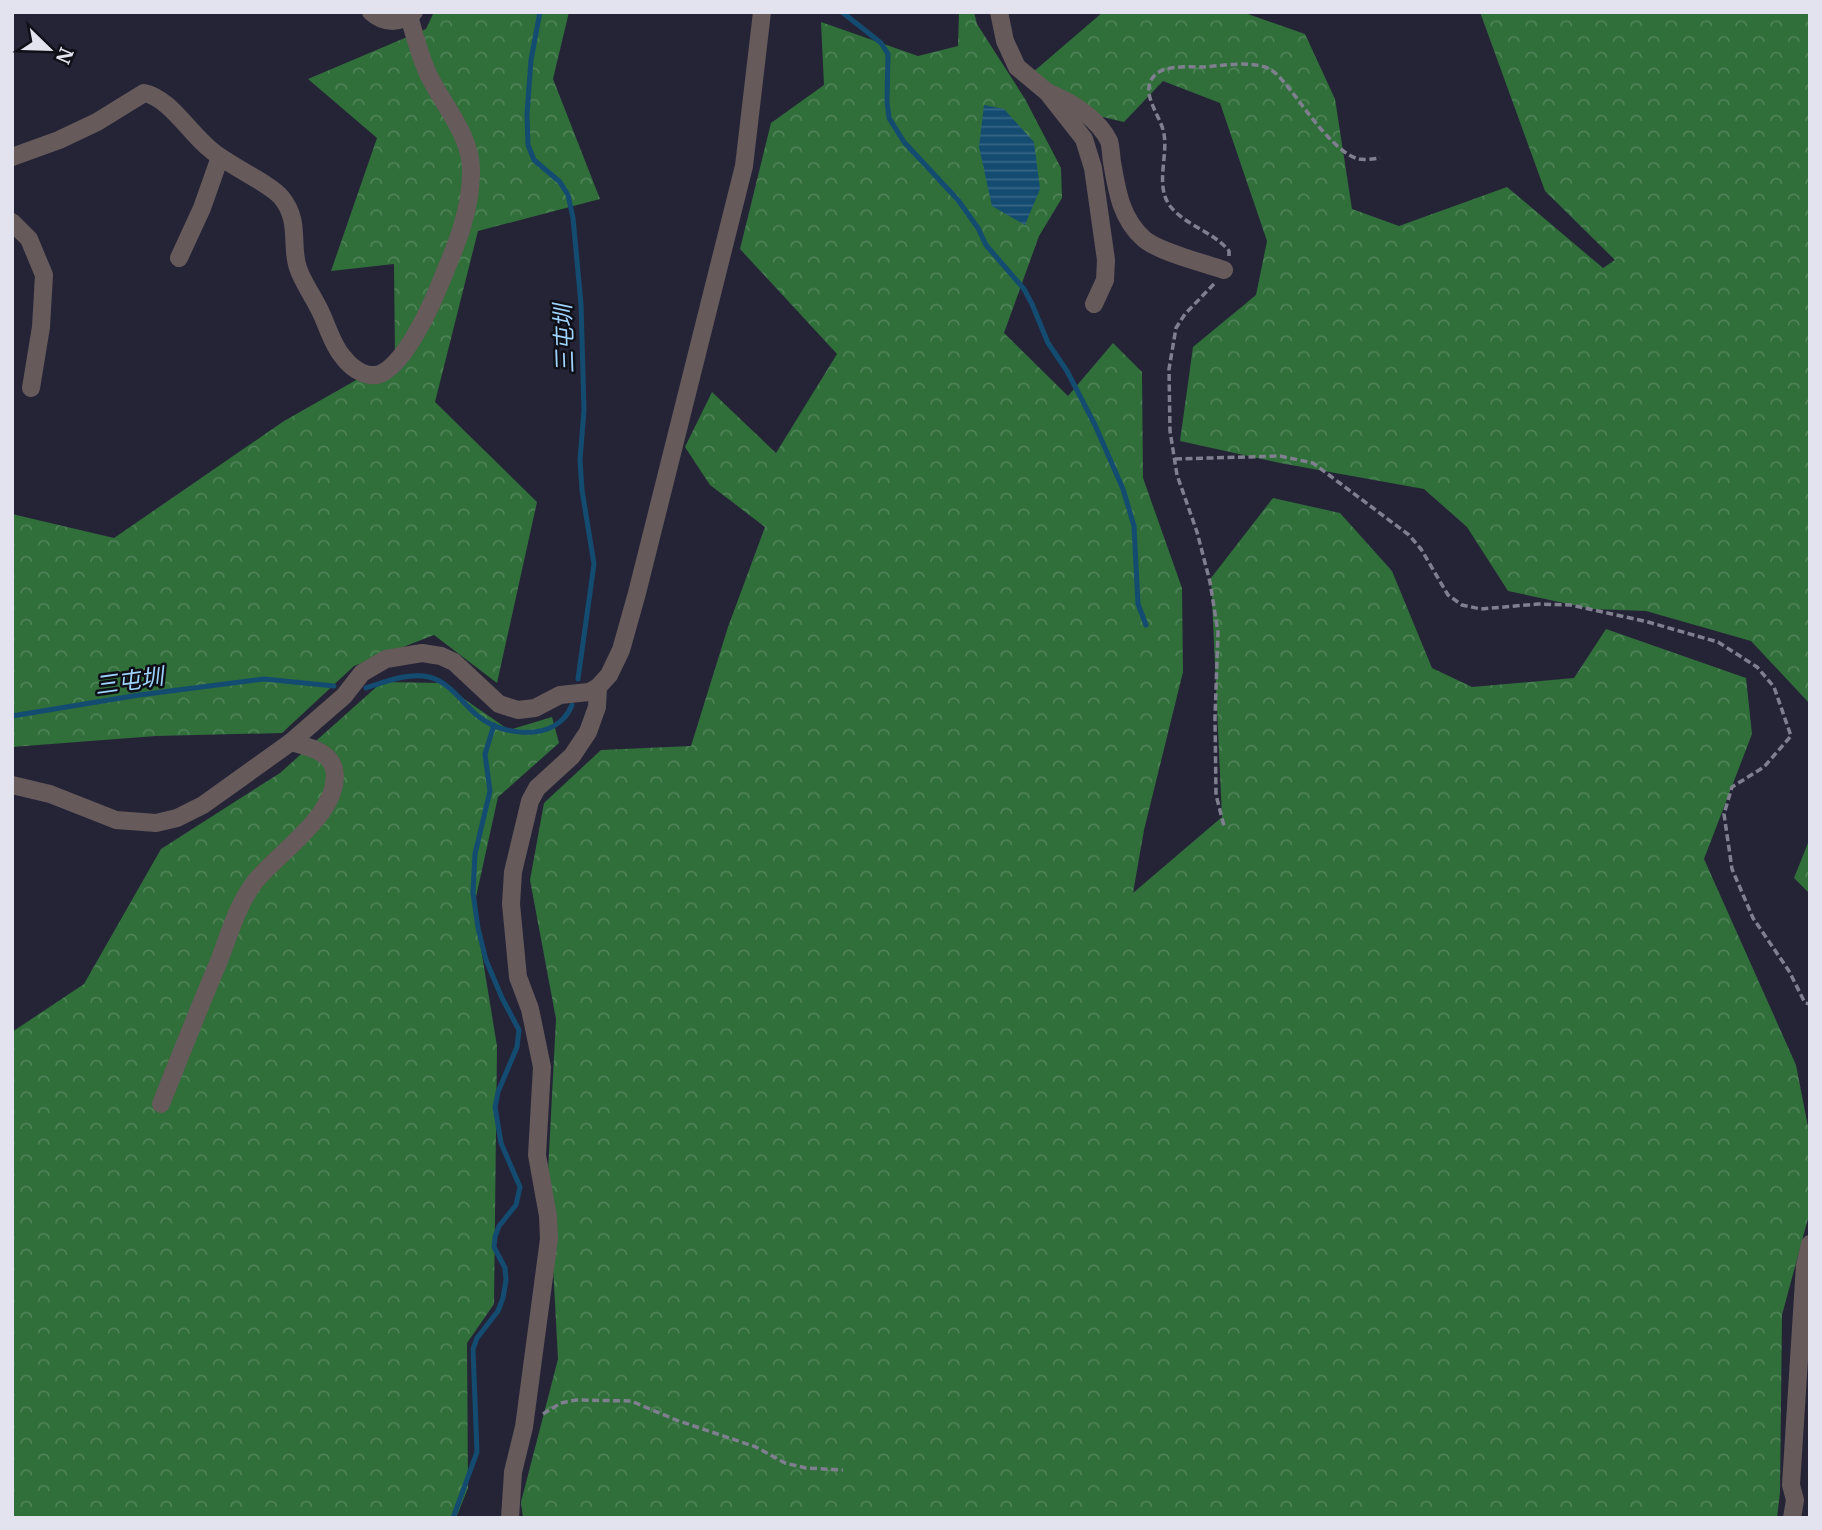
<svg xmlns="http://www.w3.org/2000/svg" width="1822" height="1530" viewBox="0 0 1822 1530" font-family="Merriweather,'Noto Sans TC',serif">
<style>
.forest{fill:url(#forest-crowns)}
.water{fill:url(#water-rules)}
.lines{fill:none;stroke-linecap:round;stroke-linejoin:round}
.stream{stroke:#144c71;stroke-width:5}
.path{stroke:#7f7f8f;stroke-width:3.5;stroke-dasharray:7 3.5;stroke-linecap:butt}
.minor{stroke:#665a5b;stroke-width:18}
.labels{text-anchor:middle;stroke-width:5;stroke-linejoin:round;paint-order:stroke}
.water-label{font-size:23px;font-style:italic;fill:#9fd4fe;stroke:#0f0f17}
</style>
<defs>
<pattern id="forest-crowns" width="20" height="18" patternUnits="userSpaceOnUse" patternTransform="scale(1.75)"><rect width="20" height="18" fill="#306e3a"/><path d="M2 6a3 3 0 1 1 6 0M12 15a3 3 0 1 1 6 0" fill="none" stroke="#4e8357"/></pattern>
<pattern id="water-rules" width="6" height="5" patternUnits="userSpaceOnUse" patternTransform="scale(1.75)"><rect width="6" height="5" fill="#144c71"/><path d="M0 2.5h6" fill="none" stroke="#366686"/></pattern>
</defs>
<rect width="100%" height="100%" fill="#252437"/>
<g class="forest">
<polygon points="434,12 569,12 553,79 600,199 478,231 435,402 537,502 497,683 434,635 354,666 282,733 156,736 12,747 12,514 114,538 284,421 395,358 394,264 331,271 377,138 308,79 426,29"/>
<polygon points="959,12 974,12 977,24 1025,99 1061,168 1062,198 1039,236 1004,333 1068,396 1113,343 1142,372 1143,478 1182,588 1183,672 1144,830 1133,893 1222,817 1211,578 1273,498 1340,513 1392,571 1432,668 1472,687 1574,678 1606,629 1746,678 1752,734 1704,859 1796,1065 1810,1137 1810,1211 1782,1315 1780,1492 1777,1518 523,1518 521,1502 558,1359 548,1172 556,1019 530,880 544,803 601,750 691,746 728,627 765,527 710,485 685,447 712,392 776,453 837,354 740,249 771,123 824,85 821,22 918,56 958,46"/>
<polygon points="1103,12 1242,12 1305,34 1335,99 1352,209 1399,226 1507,187 1603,268 1615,260 1545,191 1480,12 1810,12 1810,704 1751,641 1646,611 1592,609 1508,591 1467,527 1424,489 1280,463 1180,441 1193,347 1256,295 1267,241 1220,103 1163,81 1124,122 1060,107 1025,79"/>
<polygon points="382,682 441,683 509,730 552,717 559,743 498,797 474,906 497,1046 494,1304 467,1343 468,1488 456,1518 12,1518 12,1032 84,984 161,849 280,773"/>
<polygon points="1810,838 1810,894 1794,878"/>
</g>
<polygon class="water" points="984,105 1004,109 1034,142 1040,189 1025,225 992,206 979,147"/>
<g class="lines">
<g class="stream">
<polyline points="540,12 531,60 527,114 528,145 534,160 560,182 568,195 573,218 581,304 584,410 580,460 582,490 594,564 578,679"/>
<polyline points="842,12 881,43 888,54 887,101 889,118 904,142 958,200 978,228 986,245 1024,289 1032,304 1048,343 1067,371 1095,425 1123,489 1134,526 1138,604 1146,625"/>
<path d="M366,688C385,682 408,672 429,677C450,682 462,703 478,716C500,734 542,740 563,719C567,715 570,710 572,705"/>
<polyline points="12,716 139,695 264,679 334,686"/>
<polyline points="453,1518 477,1452 473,1349 477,1338 498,1311 503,1298 506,1280 505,1268 494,1247 495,1237 499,1226 516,1205 520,1187 501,1143 495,1107 498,1092 517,1047 519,1030 502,998 486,960 478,928 473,893 475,854 490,791 485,754 494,725"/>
</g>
<g class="path">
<path d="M1229,256V251C1214,232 1186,226 1170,206C1155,186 1168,157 1164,134C1161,115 1138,92 1155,75C1165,65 1188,67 1201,67C1221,66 1246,61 1265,67C1277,71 1284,83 1292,92C1306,110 1336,154 1359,159C1365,160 1373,159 1380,158"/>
<polyline points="1214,284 1185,314 1176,328 1169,369 1170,431 1177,475 1197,532 1210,582 1218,632 1215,718 1216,795 1224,826"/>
<polyline points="1175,459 1280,456 1313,463 1409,535 1421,549 1448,595 1462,605 1481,609 1538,604 1571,605 1648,622 1718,642 1757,667 1774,687 1791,736 1764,767 1732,787 1724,814 1732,869 1753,918 1789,971 1805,1003 1810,1004"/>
<polyline points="12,941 13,941"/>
<polyline points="543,1414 561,1403 576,1400 631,1401 676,1420 756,1447 785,1463 806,1468 843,1470"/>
</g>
<g class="minor">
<path d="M371,12C384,24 400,24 414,12"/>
<polyline points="999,12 1005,41 1017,67 1047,92 1084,139 1093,168 1106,260 1105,280 1094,304"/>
<path d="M1047,92C1071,102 1097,117 1109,141C1111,147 1111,156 1112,162C1117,191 1121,219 1144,239C1159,252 1204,263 1224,270"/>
<path d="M12,157L59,140L97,122L144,93C170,98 189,133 211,150C228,165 269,183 281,197C301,221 290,244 298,268C303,283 315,299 322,315C328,328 333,346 343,357C352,369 369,381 384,372C407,358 430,309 440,284C455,248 471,212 471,172C472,137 444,106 429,76C420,57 415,37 409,16"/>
<polyline points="12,222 29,239 44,275 41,327 31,388"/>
<polyline points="179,258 202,208 220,157"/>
<polyline points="12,785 50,794 116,820 156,823 177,818 203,805 291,742 344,696 362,673 386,659 422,653 441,656 454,662 499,704 518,710 535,708 560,695 589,692 598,687 609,675 621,650 637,593 744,166 762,12"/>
<path d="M161,1104C180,1056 199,1008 219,961C229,935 237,906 254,883C276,854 343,812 334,769C329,750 307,747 291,742"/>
<polyline points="510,1518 513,1472 524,1427 549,1239 548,1216 537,1155 542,1067 530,1009 518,977 511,904 513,872 530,801 537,788 572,756 588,732 597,707 598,687"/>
<polyline points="1792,1518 1795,1500 1791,1485 1805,1265 1810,1244"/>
</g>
</g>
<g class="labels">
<g class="water-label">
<text transform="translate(564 339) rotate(-92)" y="8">三屯圳</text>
<text transform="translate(129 681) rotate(-8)" y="8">三屯圳</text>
</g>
</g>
<rect width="1822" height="1530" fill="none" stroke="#e3e3f0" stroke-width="28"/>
<g transform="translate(49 49) rotate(113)" stroke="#0f0f17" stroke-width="5" paint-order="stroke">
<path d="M0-5L12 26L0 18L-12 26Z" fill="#e3e3f0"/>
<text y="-10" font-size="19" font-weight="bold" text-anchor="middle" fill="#e3e3f0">N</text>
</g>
</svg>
